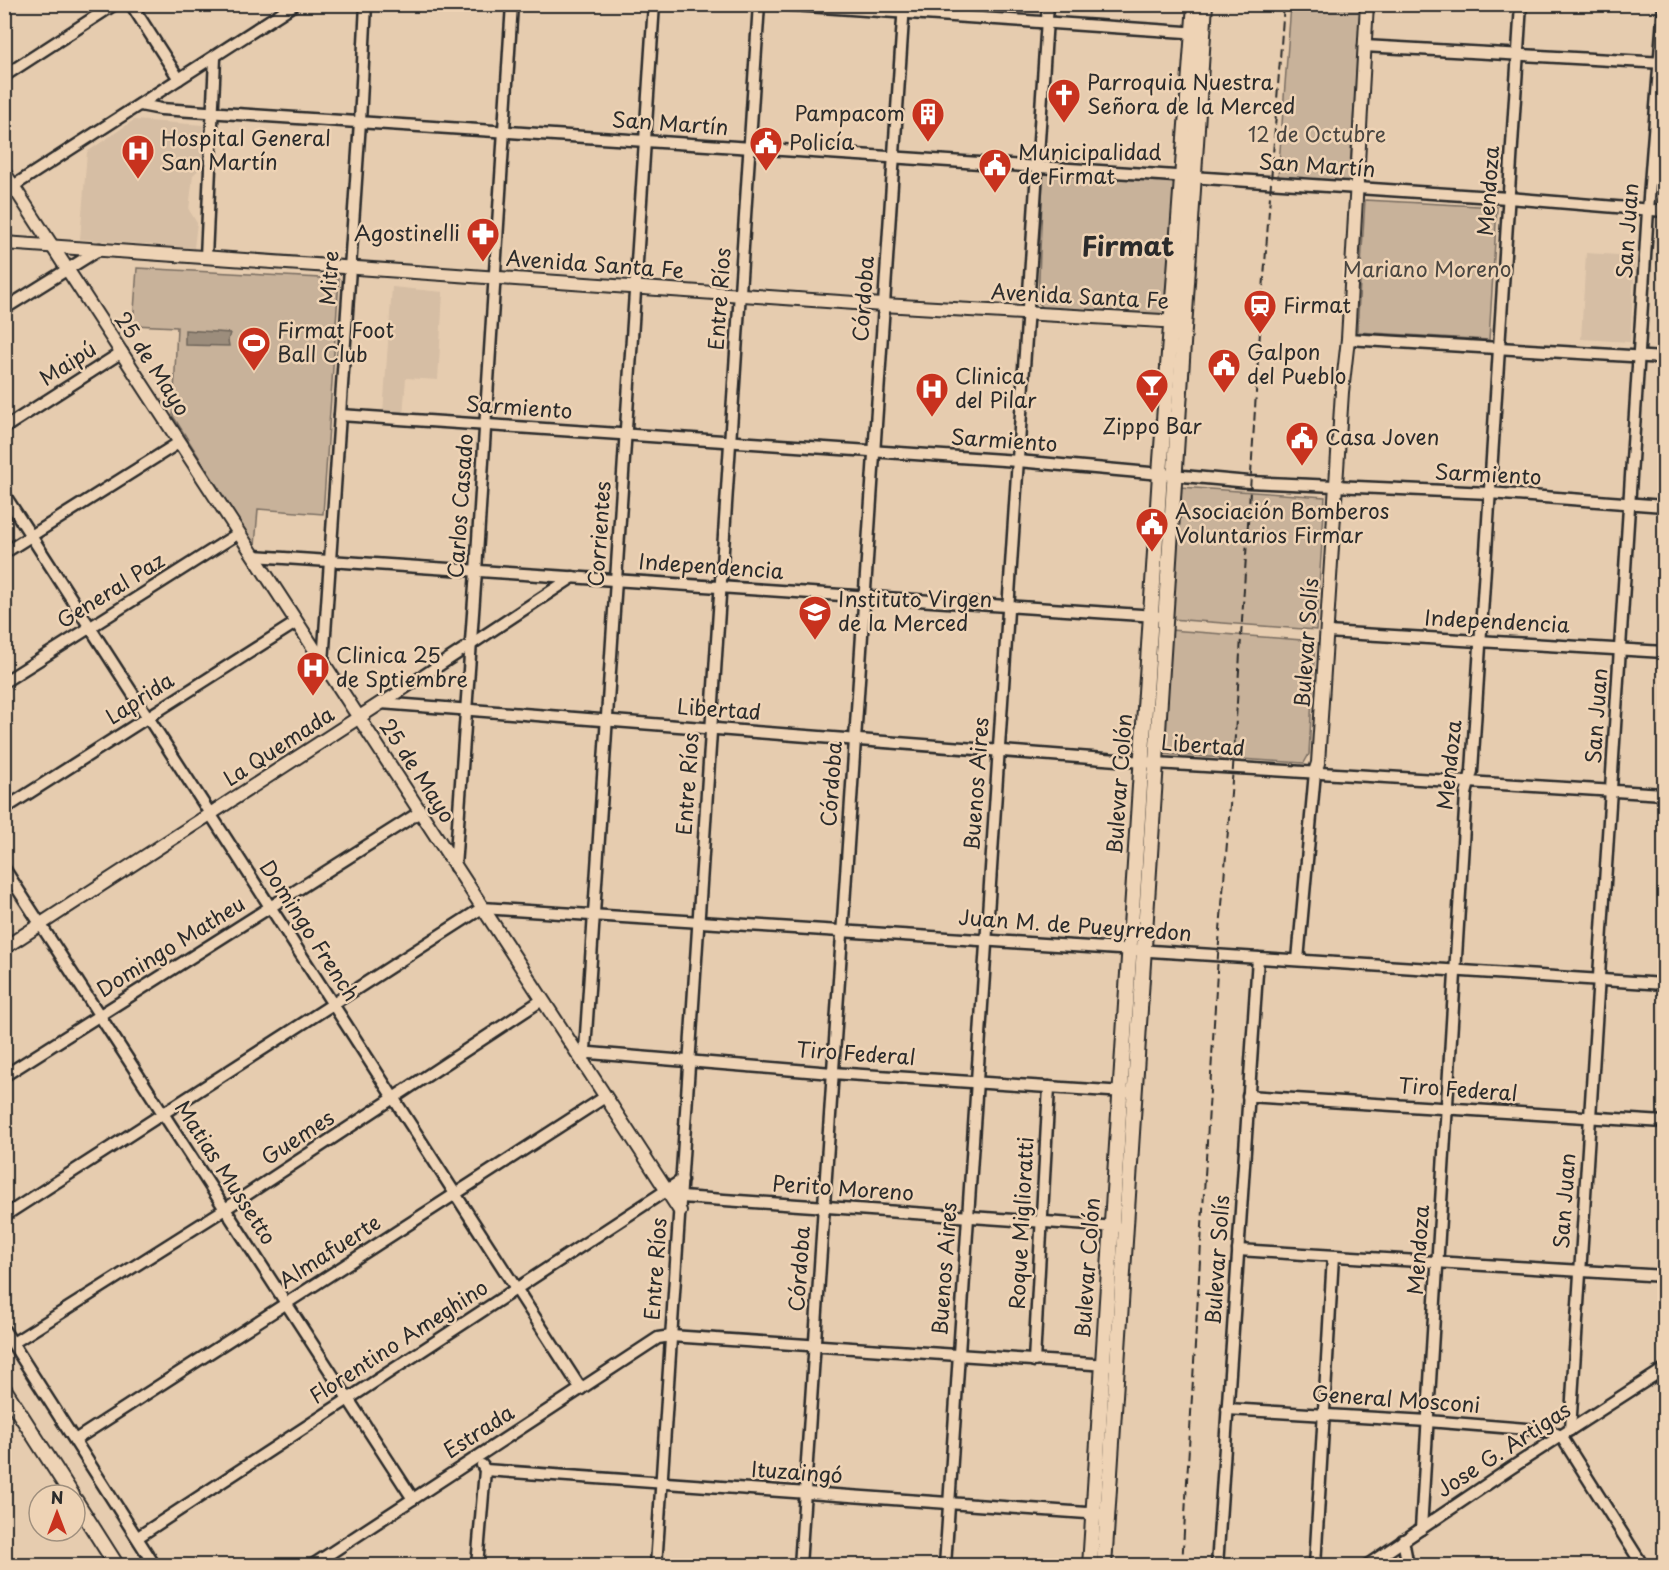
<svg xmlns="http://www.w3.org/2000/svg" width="1669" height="1570" viewBox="0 0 1669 1570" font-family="'Playpen Sans',sans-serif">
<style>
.built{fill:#d6bea4}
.green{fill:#c8b29a;stroke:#7a6e62;stroke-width:1.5}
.water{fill:#9c8d7b;stroke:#6f665b;stroke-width:1.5}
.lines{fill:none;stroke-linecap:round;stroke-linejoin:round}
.minor-casing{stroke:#2b2b2b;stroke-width:15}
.tertiary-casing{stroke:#2b2b2b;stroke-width:16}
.secondary-casing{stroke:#2b2b2b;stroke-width:18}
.minor{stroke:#eed3b5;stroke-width:10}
.tertiary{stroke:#eed3b5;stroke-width:12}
.secondary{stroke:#eed3b5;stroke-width:14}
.rail{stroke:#2b2b2b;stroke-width:2;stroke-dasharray:9 4.5;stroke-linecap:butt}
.labels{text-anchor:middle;stroke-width:5;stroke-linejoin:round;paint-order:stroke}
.poi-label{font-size:21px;fill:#2b2b2b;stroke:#eed3b5;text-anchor:start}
.street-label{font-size:21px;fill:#2b2b2b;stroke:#eed3b5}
.park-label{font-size:21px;fill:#4a4641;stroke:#eed3b5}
.district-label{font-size:27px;font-weight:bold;fill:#2b2b2b;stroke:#eed3b5}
</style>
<rect width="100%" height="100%" fill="#e6ccaf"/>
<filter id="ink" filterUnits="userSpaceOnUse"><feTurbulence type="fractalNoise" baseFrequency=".0167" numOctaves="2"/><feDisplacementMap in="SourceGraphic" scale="12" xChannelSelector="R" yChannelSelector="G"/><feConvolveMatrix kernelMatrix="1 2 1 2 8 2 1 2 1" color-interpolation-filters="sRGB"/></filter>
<g filter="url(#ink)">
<g class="built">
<polygon points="134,120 204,125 204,165 193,175 189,210 197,223 194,248 80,239 87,152"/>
<polygon points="1586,253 1635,256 1630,342 1581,339"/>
<polygon points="392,287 443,292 438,380 406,378 403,416 383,413"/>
</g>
<g class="green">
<polygon points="1291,5 1361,5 1349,182 1278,177"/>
<polygon points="1046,172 1172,182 1175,186 1167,311 1162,318 1045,310 1038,302 1043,176"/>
<polygon points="1365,200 1497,207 1489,340 1357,332"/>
<polygon points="137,268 339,279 323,514 258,509 255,546 225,499 218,498 219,489 173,416 177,327 133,325"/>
<polygon points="1180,487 1325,497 1316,630 1171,619"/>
<polygon points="1170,630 1315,641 1309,754 1304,763 1162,754"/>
</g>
<polygon class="water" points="185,330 230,333 228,340 229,346 185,345"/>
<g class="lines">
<g class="minor-casing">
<g id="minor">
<polyline points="131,4 179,79"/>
<polyline points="778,4 1200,33"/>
<polyline points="1364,46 1664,63"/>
<polyline points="4,76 115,4"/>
<polyline points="140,105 161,109 1508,198 1664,211"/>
<polyline points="4,192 295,4"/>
<polyline points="206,257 215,58"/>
<polyline points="4,309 100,249"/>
<polyline points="1348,339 1664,358"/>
<polyline points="340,415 1018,461 1249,482 1489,493 1664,506"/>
<polyline points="4,428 122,352"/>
<polyline points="4,494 581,1389"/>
<polyline points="4,553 180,442"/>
<polyline points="254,556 1156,616"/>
<polyline points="1327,632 1664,652"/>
<polyline points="323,663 360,122 366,4"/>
<polyline points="4,682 239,533"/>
<polyline points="381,703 1156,763 1664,794"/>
<polyline points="382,703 573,577"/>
<polyline points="4,809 297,622"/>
<polyline points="455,867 476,571 512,4"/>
<polyline points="4,868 413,1499"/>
<polyline points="1298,960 1315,772"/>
<polyline points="578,1052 832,1073 1125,1092"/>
<polyline points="584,1065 654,4"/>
<polyline points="4,1076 420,812"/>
<polyline points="1248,1096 1664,1122"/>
<polyline points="675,1194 681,1197 1117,1227"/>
<polyline points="4,1216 482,908 1664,984"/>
<polyline points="1238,1250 1664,1276"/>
<polyline points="4,1330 155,1566"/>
<polyline points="13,1343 225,1209 542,1000"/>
<polyline points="1034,1361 1049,1087"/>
<polyline points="1227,1409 1428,1421 1550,1431 1561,1436 1643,1566"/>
<polyline points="1570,1430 1648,210 1664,4"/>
<polyline points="75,1440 605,1097"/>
<polyline points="485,1470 1101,1514"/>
<polyline points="1421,1529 1466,794 1472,771 1521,4"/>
<polyline points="138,1537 682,1180"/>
<polyline points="1403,1540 1408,1566"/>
<polyline points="311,1566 658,1338 671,1336 1108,1365"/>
<polyline points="477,1566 485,1470 482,1465"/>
<polyline points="656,1566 759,4"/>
<polyline points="800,1566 904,4"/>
<polyline points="945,1566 1048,4"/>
<polyline points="1217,1566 1258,958"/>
<polyline points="1315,1566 1333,1256"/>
<polyline points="1366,1566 1511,1468 1664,1369"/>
</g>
</g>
<g class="tertiary-casing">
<g id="tertiary">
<polyline points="652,4 654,7"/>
<polyline points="4,172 680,1211"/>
<polyline points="4,243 883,305 1180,322"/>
<polyline points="1315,772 1318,763 1342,392 1348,339 1367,4"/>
<polyline points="4,948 381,703"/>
</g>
</g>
<g class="secondary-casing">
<g id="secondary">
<polyline points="4,1389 72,1495"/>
<polyline points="75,1500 117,1566"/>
<polyline points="1090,1566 1160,474 1195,4"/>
<polyline points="1104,1566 1205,4"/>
</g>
</g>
<use href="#minor" class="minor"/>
<use href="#tertiary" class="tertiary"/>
<use href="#secondary" class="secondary"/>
<polyline class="rail" points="1182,1566 1218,955 1233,768 1258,360 1284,4"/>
</g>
</g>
<defs>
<g id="church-pin" transform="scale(1.725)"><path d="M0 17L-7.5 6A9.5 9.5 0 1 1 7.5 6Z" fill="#c8321e" stroke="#eed3b5"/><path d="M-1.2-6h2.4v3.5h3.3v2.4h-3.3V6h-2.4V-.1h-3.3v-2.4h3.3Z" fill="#fff"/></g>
<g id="building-pin" transform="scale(1.725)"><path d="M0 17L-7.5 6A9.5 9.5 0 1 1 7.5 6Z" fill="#c8321e" stroke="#eed3b5"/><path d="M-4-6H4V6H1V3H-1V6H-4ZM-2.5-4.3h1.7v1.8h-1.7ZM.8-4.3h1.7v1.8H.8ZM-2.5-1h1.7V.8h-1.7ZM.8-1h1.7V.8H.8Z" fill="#fff"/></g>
<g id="civic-pin" transform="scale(1.725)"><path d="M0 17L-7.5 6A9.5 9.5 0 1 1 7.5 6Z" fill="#c8321e" stroke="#eed3b5"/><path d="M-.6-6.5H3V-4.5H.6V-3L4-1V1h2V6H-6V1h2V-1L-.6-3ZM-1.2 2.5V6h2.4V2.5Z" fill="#fff"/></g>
<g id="hospital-pin" transform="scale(1.725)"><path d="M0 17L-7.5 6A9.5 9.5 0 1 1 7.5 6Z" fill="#c8321e" stroke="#eed3b5"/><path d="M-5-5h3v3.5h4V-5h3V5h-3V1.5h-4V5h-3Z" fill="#fff"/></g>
<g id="pharmacy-pin" transform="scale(1.725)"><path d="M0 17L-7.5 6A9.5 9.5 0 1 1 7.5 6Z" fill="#c8321e" stroke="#eed3b5"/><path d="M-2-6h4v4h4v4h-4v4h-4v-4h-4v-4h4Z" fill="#fff"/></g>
<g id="station-pin" transform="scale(1.725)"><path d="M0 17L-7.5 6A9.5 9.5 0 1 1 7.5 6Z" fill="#c8321e" stroke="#eed3b5"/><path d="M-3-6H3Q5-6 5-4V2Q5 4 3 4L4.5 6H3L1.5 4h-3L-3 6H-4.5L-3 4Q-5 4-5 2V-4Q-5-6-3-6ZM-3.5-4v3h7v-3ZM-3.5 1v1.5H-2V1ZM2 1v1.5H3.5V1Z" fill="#fff"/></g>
<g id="stadium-pin" transform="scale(1.725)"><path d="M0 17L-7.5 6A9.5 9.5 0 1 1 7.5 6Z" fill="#c8321e" stroke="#eed3b5"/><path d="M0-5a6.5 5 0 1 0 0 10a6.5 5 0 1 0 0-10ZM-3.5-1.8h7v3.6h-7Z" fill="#fff"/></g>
<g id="bar-pin" transform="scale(1.725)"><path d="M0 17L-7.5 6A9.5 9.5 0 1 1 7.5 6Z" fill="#c8321e" stroke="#eed3b5"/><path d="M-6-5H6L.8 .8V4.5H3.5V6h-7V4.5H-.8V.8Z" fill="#fff"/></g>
<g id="school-pin" transform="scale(1.725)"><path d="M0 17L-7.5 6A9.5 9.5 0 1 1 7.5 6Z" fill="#c8321e" stroke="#eed3b5"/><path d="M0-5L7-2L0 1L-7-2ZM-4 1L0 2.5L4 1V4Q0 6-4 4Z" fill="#fff"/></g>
</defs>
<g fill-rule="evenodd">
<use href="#church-pin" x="1064" y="95"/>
<use href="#building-pin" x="928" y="114"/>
<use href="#civic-pin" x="766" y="143"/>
<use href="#hospital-pin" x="138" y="151"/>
<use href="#civic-pin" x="995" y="165"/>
<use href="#pharmacy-pin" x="483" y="234"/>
<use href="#station-pin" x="1260" y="306"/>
<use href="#stadium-pin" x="254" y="343"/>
<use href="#civic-pin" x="1224" y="365"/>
<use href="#bar-pin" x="1152" y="385"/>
<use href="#hospital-pin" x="932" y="389"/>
<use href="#civic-pin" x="1302" y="438"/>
<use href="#civic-pin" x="1152" y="524"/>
<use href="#school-pin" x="815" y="612"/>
<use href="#hospital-pin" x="313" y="668"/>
</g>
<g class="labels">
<g class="poi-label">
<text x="1087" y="90">Parroquia Nuestra<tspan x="1087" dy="24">Señora de la Merced</tspan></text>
<text x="905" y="121" text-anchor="end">Pampacom</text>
<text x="161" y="146">Hospital General<tspan x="161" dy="24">San Martín</tspan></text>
<text x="789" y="150">Policía</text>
<text x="1018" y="160">Municipalidad<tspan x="1018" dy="24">de Firmat</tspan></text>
<text x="460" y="241" text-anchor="end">Agostinelli</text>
<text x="1283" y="313">Firmat</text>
<text x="277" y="338">Firmat Foot<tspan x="277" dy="24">Ball Club</tspan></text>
<text x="1247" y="360">Galpon<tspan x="1247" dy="24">del Pueblo</tspan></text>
<text x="955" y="384">Clinica<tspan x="955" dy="24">del Pilar</tspan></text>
<text x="1152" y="434" text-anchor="middle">Zippo Bar</text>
<text x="1325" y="445">Casa Joven</text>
<text x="1175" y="519">Asociación Bomberos<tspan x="1175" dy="24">Voluntarios Firmar</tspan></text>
<text x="838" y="607">Instituto Virgen<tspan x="838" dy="24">de la Merced</tspan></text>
<text x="336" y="663">Clinica 25<tspan x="336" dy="24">de Sptiembre</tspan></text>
</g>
<g class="street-label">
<text transform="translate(670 124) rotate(4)" y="7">San Martín</text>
<text transform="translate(1317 166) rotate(4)" y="7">San Martín</text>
<text transform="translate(1489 191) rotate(-86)" y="7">Mendoza</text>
<text transform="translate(1628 231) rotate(-86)" y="7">San Juan</text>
<text transform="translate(595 265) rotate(4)" y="7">Avenida Santa Fe</text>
<text transform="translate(330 278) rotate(-86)" y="7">Mitre</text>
<text transform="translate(1080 297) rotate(3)" y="7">Avenida Santa Fe</text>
<text transform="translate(720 299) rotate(-86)" y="7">Entre Ríos</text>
<text transform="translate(864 299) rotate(-86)" y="7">Córdoba</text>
<text transform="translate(68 364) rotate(-33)" y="7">Maipú</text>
<text transform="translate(152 364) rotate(57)" y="7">25 de Mayo</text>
<text transform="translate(519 408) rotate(4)" y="7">Sarmiento</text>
<text transform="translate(1004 441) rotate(4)" y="7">Sarmiento</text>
<text transform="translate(1488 475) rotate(3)" y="7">Sarmiento</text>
<text transform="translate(461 506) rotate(-86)" y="7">Carlos Casado</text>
<text transform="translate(600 534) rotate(-86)" y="7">Corrientes</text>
<text transform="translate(711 567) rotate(4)" y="7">Independencia</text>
<text transform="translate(111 591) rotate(-32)" y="7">General Paz</text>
<text transform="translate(1497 622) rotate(3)" y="7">Independencia</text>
<text transform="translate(1307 643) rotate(-86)" y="7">Bulevar Solís</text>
<text transform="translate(140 699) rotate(-33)" y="7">Laprida</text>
<text transform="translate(719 710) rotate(4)" y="7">Libertad</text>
<text transform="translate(1597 716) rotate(-86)" y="7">San Juan</text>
<text transform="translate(1203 746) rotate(4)" y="7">Libertad</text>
<text transform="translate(279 747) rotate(-33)" y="7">La Quemada</text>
<text transform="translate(1450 765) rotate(-84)" y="7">Mendoza</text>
<text transform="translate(417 771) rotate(57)" y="7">25 de Mayo</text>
<text transform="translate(688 784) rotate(-86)" y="7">Entre Ríos</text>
<text transform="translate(832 784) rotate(-86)" y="7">Córdoba</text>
<text transform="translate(977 784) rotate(-86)" y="7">Buenos Aires</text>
<text transform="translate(1120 784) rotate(-86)" y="7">Bulevar Colón</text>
<text transform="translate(1075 926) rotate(4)" y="7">Juan M. de Pueyrredon</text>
<text transform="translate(309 931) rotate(57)" y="7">Domingo French</text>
<text transform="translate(171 947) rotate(-32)" y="7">Domingo Matheu</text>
<text transform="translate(856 1054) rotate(4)" y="7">Tiro Federal</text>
<text transform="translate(1458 1090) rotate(4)" y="7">Tiro Federal</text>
<text transform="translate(298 1138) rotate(-33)" y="7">Guemes</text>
<text transform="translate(225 1173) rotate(57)" y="7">Matias Mussetto</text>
<text transform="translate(843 1189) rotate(4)" y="7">Perito Moreno</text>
<text transform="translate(1565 1201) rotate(-86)" y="7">San Juan</text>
<text transform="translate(1022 1223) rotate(-87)" y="7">Roque Miglioratti</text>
<text transform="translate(1419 1250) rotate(-86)" y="7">Mendoza</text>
<text transform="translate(330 1252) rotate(-33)" y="7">Almafuerte</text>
<text transform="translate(1218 1260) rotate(-86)" y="7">Bulevar Solís</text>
<text transform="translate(1088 1268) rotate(-86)" y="7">Bulevar Colón</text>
<text transform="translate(656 1269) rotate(-86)" y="7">Entre Ríos</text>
<text transform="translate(800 1269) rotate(-86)" y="7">Córdoba</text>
<text transform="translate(945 1269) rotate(-86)" y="7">Buenos Aires</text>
<text transform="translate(399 1342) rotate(-33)" y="7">Florentino Ameghino</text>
<text transform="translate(1396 1400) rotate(4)" y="7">General Mosconi</text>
<text transform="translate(479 1432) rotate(-33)" y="7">Estrada</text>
<text transform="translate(1504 1450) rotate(-33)" y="7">Jose G. Artigas</text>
<text transform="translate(797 1473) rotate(4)" y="7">Ituzaingó</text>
</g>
<g class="park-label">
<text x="1317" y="142">12 de Octubre</text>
<text x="1427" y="277">Mariano Moreno</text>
</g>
<g class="district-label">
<text x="1128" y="256">Firmat</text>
</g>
</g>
<rect width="1669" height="1570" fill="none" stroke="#eed3b5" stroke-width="24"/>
<rect x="12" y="12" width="1645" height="1546" fill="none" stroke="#2b2b2b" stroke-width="2" filter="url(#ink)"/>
<g transform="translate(57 1513)"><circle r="28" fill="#eed3b5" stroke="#a0907e" stroke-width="1.5"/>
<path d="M0-4.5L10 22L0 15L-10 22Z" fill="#c8321e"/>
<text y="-9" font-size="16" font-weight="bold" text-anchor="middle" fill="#2b2b2b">N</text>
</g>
</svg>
